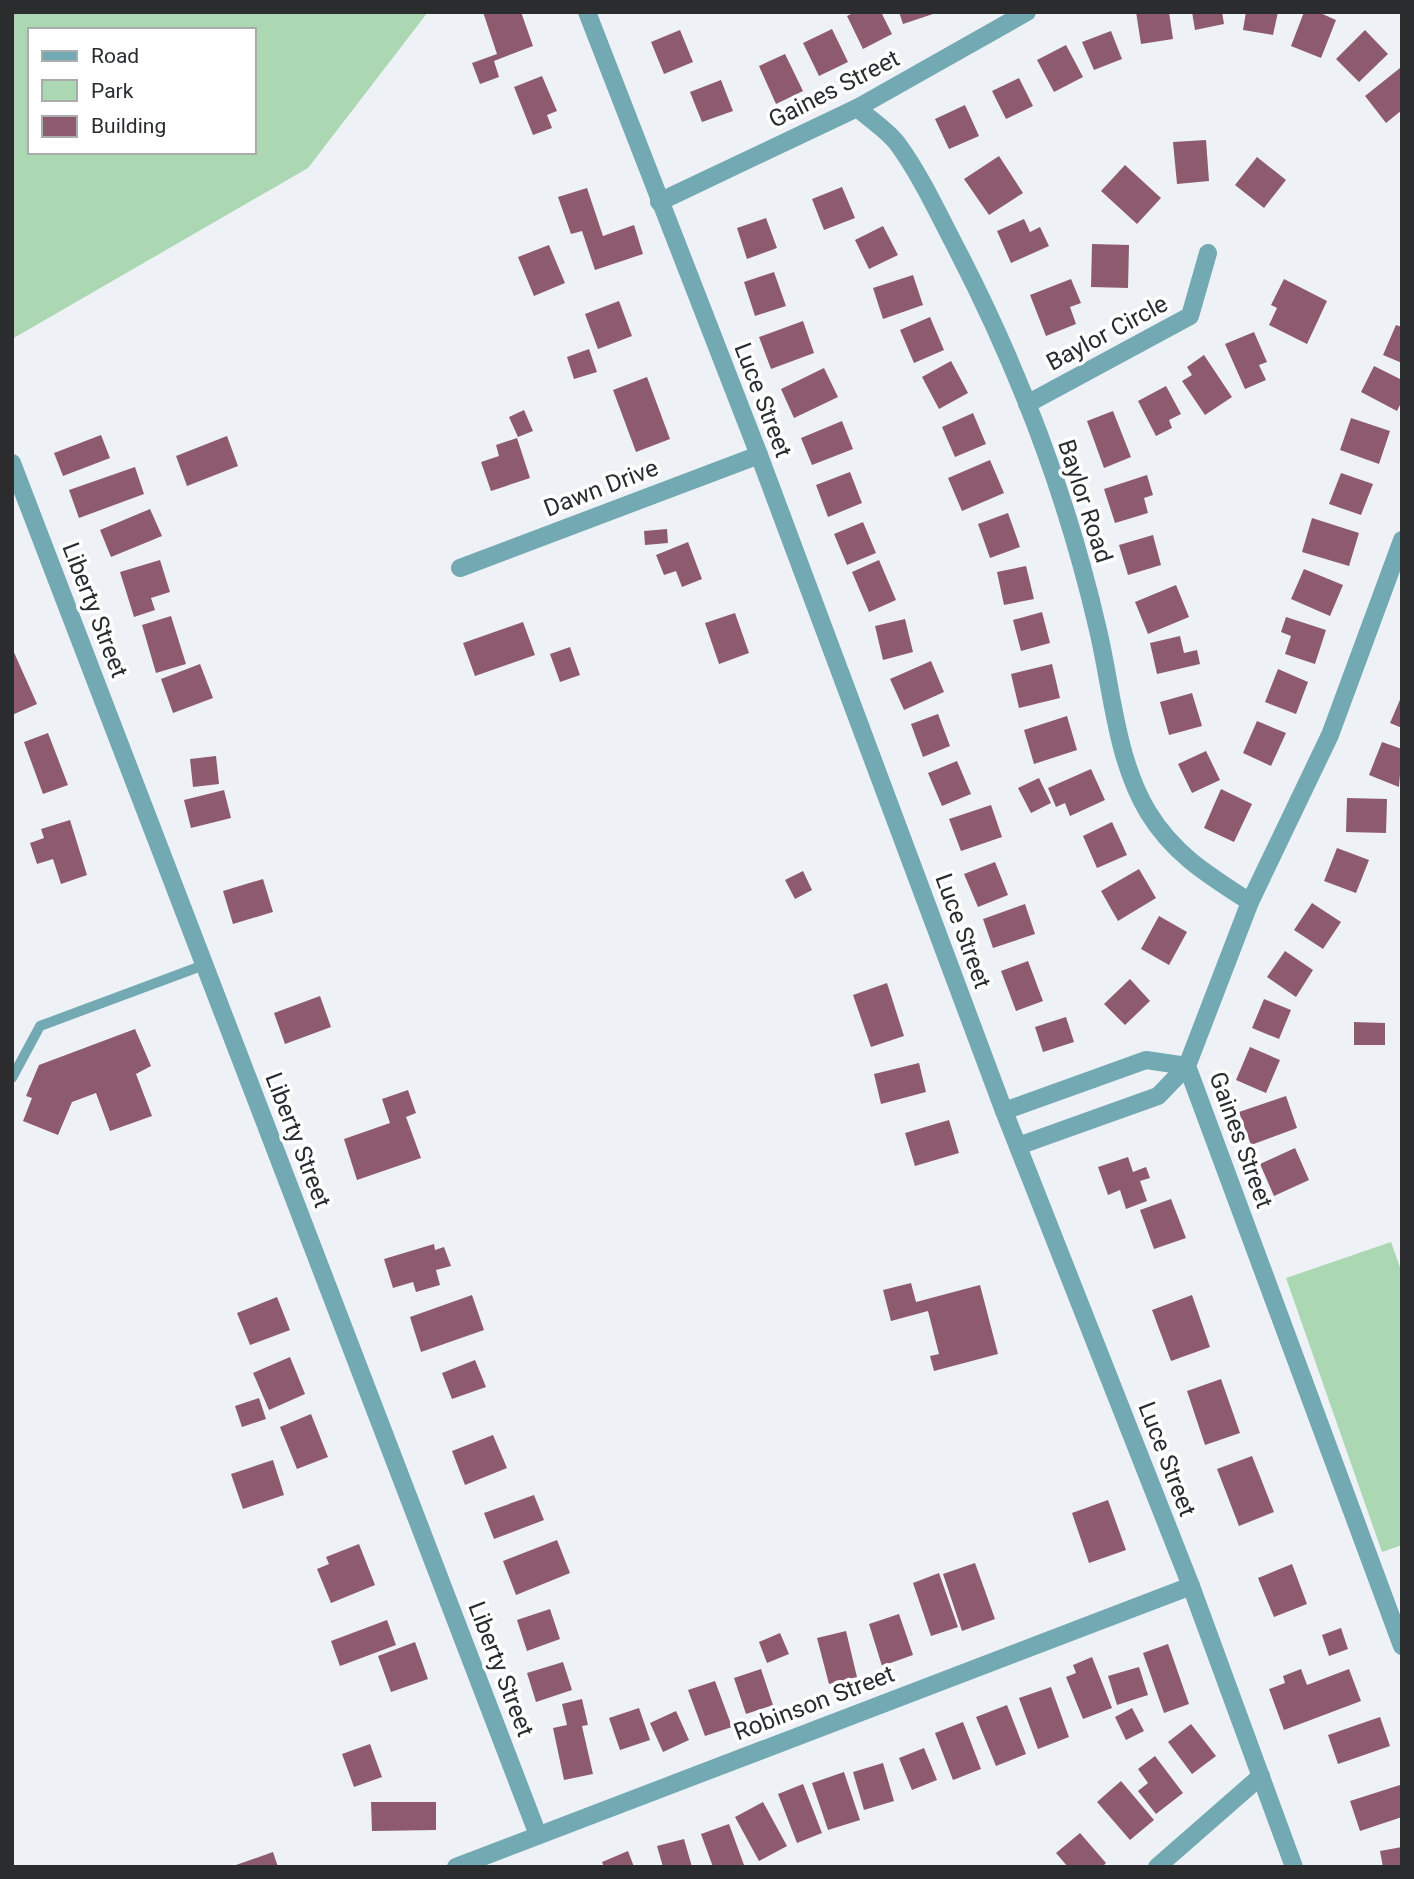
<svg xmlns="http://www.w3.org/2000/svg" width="1414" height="1879" viewBox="0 0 1414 1879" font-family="Roboto,sans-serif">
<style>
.green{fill:#abd8b2;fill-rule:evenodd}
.building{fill:#8e5b6e}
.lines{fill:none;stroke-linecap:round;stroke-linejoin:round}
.lane{stroke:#72a9b2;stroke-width:10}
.street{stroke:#72a9b2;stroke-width:18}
.labels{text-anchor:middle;stroke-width:7;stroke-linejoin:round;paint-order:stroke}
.street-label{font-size:24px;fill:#2a2c2e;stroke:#fff}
</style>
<rect width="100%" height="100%" fill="#eef2f6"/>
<g class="green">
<path d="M12,12H428L308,168L12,339ZM30,30H254V152H30Z"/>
<polygon points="1391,1242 1402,1273 1402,1545 1382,1552 1286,1278"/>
</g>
<g class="building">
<polygon points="483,12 521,12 533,46 494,61 499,77 480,84 472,63 497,54"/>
<polygon points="855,12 881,12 892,34 863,49 847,16"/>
<polygon points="899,12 936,12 936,13 903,24"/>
<polygon points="1136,12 1169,12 1173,39 1141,44"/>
<polygon points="1192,12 1222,12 1224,24 1195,30"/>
<polygon points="1246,12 1278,12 1273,35 1243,30"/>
<polygon points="1304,12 1318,12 1336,20 1321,58 1291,46"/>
<polygon points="832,29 848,62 819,76 803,43"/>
<polygon points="680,30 693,62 664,74 651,42"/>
<polygon points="1365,30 1388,54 1359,82 1336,59"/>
<polygon points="1111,31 1122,59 1094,70 1082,42"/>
<polygon points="1066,45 1083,77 1054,92 1037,60"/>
<polygon points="785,54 803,91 776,104 759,66"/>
<polygon points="1400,68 1402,110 1386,123 1365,96"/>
<polygon points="542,76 557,111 547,115 552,128 533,135 514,87"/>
<polygon points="1019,78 1033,106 1006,119 992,91"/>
<polygon points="721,80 733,111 702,122 690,92"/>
<polygon points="965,105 979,136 949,149 935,119"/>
<polygon points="1206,140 1209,181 1177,184 1173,142"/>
<polygon points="999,156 1023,193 989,215 964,179"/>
<polygon points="1257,157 1286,180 1264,208 1235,185"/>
<polygon points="1125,165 1161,198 1137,224 1101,191"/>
<polygon points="842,187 855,218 824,230 812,199"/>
<polygon points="587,188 603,236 634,225 643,254 595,270 582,231 571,234 558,197"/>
<polygon points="766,218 777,248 747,259 737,228"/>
<polygon points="1024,219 1030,232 1040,227 1049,246 1011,263 997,231"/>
<polygon points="883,226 898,255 869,269 855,240"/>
<polygon points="1092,244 1129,245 1128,288 1091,287"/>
<polygon points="549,245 565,283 534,296 518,257"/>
<polygon points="774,272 786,306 755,316 744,282"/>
<polygon points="913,275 923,305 883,319 873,288"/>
<polygon points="1071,279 1081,303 1070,307 1076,324 1046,336 1030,295"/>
<polygon points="1284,279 1327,301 1307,344 1269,325 1277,308 1271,305"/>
<polygon points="619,301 632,336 598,349 585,314"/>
<polygon points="930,317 944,350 914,363 900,330"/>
<polygon points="803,321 814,353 771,369 759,337"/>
<polygon points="1396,325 1402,327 1402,363 1383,355"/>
<polygon points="1254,332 1267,362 1259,365 1266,380 1245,389 1225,344"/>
<polygon points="589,349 597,372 574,379 567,357"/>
<polygon points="1204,355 1232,397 1205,415 1182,381 1192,375 1187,367"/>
<polygon points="951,361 968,393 939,409 922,377"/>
<polygon points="1374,366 1402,380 1402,401 1397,411 1361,392"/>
<polygon points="824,368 838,397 794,418 781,389"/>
<polygon points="647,377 670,439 636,452 613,390"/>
<polygon points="1166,386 1181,414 1169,420 1172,428 1156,436 1138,401"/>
<polygon points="524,410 533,431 518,437 509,417"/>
<polygon points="1113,411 1131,457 1104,468 1087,421"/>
<polygon points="973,413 986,444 955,457 942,427"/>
<polygon points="1351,418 1390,431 1379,464 1340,450"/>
<polygon points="842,421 853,449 812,465 801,438"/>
<polygon points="101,435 110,458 63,476 54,453"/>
<polygon points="227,436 238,466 187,486 176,456"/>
<polygon points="517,438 530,478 491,491 481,462 499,456 496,445"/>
<polygon points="990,460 1004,493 962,511 948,478"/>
<polygon points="135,467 144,494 79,518 69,490"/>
<polygon points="850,472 862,503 828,517 816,485"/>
<polygon points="1341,473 1373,484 1361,515 1329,504"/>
<polygon points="1147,475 1153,495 1144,498 1148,513 1115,523 1104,489"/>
<polygon points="150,509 162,536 111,557 100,530"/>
<polygon points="1008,513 1020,547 990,558 978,524"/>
<polygon points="1312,518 1359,533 1349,566 1302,552"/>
<polygon points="863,522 876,553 847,565 834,534"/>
<polygon points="667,529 668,543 645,545 644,531"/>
<polygon points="1153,535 1161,565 1128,575 1119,545"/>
<polygon points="688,542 702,579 682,587 676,571 664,575 656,555"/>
<polygon points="160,560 170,592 151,598 155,610 134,617 120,572"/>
<polygon points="879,560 896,600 869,612 852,572"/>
<polygon points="1026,566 1034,599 1004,605 997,572"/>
<polygon points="1304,569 1343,585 1330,616 1291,599"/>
<polygon points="1176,585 1189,617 1148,634 1135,602"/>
<polygon points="1042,612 1050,643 1021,651 1013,620"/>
<polygon points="735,613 749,653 719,664 705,623"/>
<polygon points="171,616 186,664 156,673 142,625"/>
<polygon points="1286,617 1326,630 1315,664 1285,654 1291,636 1281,632"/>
<polygon points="905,619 913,652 883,660 875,626"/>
<polygon points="523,622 535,655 475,676 463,643"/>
<polygon points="1180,636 1184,653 1197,650 1200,664 1157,674 1150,643"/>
<polygon points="570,647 580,675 560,682 550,654"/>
<polygon points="12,648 37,704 12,715"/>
<polygon points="931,661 944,692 904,710 890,679"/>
<polygon points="200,664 213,698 173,713 161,679"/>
<polygon points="1052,664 1060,698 1019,708 1011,674"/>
<polygon points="1278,669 1308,682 1296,714 1265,702"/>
<polygon points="1192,693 1202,726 1169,735 1160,702"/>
<polygon points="1402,695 1402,728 1390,723"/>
<polygon points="938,714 950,746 923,757 911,724"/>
<polygon points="1067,716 1077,750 1034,764 1024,730"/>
<polygon points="1257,721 1286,733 1271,766 1243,753"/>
<polygon points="48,733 68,785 43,794 24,742"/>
<polygon points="1382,742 1402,749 1399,787 1369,775"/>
<polygon points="1206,751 1220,780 1192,793 1178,764"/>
<polygon points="216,756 219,784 193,787 190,759"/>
<polygon points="957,761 971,794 942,806 928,773"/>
<polygon points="1091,769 1105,800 1070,816 1065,803 1056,807 1048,788"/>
<polygon points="1039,778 1051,803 1031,813 1018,788"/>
<polygon points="1221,789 1252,804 1234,842 1204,828"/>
<polygon points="224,790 231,818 191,828 184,800"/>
<polygon points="1347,798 1387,799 1386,833 1346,832"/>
<polygon points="991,805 1002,837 961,851 949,819"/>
<polygon points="70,820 87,875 61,884 53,859 37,864 30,843 44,838 41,829"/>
<polygon points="1112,822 1127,855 1097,868 1083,836"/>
<polygon points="1337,848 1369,860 1356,893 1324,881"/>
<polygon points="995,862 1008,895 978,907 964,874"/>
<polygon points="1139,869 1156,898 1118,921 1101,891"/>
<polygon points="803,871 812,890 795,899 785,880"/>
<polygon points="263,879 273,912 233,924 223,891"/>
<polygon points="1312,903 1341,922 1323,949 1294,930"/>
<polygon points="1025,904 1035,934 993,948 983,919"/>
<polygon points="1159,916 1187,932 1169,965 1141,949"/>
<polygon points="1285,951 1313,970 1296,997 1267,977"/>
<polygon points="1028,961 1043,1001 1016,1011 1001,971"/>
<polygon points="1130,979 1150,1001 1125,1025 1104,1004"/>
<polygon points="887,983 904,1036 871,1047 853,995"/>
<polygon points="320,996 331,1027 285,1044 274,1013"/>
<polygon points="1264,999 1291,1010 1279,1039 1252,1028"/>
<polygon points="1066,1017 1074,1042 1043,1052 1035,1027"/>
<polygon points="1354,1022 1385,1023 1385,1045 1354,1045"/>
<polygon points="135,1029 151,1066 136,1074 152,1116 110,1131 96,1093 72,1102 58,1135 23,1121 32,1098 26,1096 39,1065"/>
<polygon points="1250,1047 1280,1060 1266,1093 1236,1080"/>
<polygon points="919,1063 926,1092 881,1104 874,1074"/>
<polygon points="408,1090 416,1113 406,1117 421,1158 357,1180 344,1139 390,1123 382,1099"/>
<polygon points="1286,1096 1297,1128 1251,1145 1239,1112"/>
<polygon points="949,1120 959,1153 915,1166 905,1133"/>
<polygon points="1295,1148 1309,1180 1274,1196 1260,1164"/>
<polygon points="1128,1157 1133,1172 1146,1167 1150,1178 1140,1181 1147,1201 1126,1209 1120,1190 1108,1195 1098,1167"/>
<polygon points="1171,1199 1186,1238 1154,1249 1140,1210"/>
<polygon points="434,1244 435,1250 444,1247 451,1266 436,1270 440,1285 416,1292 413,1282 393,1288 384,1259"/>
<polygon points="911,1283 916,1302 980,1285 998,1354 934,1371 930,1356 939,1354 928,1311 891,1321 883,1290"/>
<polygon points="472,1295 484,1330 421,1352 410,1317"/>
<polygon points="1192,1295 1210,1347 1171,1361 1152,1310"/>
<polygon points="277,1297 290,1330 250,1345 237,1313"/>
<polygon points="290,1357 305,1394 269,1410 253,1373"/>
<polygon points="475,1360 486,1387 452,1399 442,1373"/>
<polygon points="1221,1379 1240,1433 1205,1445 1187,1391"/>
<polygon points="259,1398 266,1419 242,1427 235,1406"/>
<polygon points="311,1414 328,1457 297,1469 280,1427"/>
<polygon points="493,1435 507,1468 465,1485 452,1451"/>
<polygon points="1252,1456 1274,1512 1239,1526 1217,1469"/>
<polygon points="273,1460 284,1495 243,1509 231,1474"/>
<polygon points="534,1495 544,1520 494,1539 484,1513"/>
<polygon points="1108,1500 1126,1550 1089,1563 1072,1513"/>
<polygon points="557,1540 570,1573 516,1595 503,1561"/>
<polygon points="359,1544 375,1585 331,1603 317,1569 329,1564 326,1557"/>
<polygon points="975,1563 995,1619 962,1631 943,1574"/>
<polygon points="1292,1564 1307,1604 1274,1617 1258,1578"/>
<polygon points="939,1573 958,1627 931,1636 913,1583"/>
<polygon points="550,1609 560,1639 527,1651 517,1620"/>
<polygon points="899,1614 913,1655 882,1666 869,1624"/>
<polygon points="387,1620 396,1645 340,1666 331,1641"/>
<polygon points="1341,1628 1348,1649 1329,1656 1322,1635"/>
<polygon points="846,1631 857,1677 829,1684 817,1638"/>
<polygon points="780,1633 789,1654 767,1663 759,1642"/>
<polygon points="415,1642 428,1679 391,1692 378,1656"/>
<polygon points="1168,1644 1189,1704 1164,1713 1143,1653"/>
<polygon points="1092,1657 1112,1708 1083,1719 1066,1677 1076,1673 1073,1665"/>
<polygon points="563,1662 572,1690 536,1702 527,1673"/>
<polygon points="1139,1667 1148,1695 1117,1705 1108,1676"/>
<polygon points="761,1669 773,1705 746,1714 734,1678"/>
<polygon points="1301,1669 1307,1685 1349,1669 1361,1701 1284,1730 1269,1689 1285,1683 1283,1676"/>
<polygon points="715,1681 732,1727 705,1736 688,1690"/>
<polygon points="1051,1687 1069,1737 1038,1749 1019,1698"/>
<polygon points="582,1699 588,1725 582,1726 593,1774 564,1780 553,1728 567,1725 562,1704"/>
<polygon points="1007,1705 1026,1754 996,1766 976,1717"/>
<polygon points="639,1708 650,1740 620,1750 609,1718"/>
<polygon points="1132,1708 1144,1731 1126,1740 1115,1717"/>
<polygon points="676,1711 689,1740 663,1752 650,1723"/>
<polygon points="1380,1717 1390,1746 1338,1764 1328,1735"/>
<polygon points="963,1722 981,1769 953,1780 935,1733"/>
<polygon points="1191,1724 1216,1756 1192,1774 1168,1742"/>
<polygon points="370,1744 382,1777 354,1787 342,1754"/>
<polygon points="924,1748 937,1780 912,1790 899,1758"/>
<polygon points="1155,1756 1183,1793 1156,1814 1138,1791 1148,1783 1138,1769"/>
<polygon points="883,1763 894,1801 864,1810 853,1772"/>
<polygon points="844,1772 860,1820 828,1830 812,1783"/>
<polygon points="1121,1781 1154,1820 1130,1840 1097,1802"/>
<polygon points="803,1784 822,1833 797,1843 778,1794"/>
<polygon points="1400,1785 1402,1817 1360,1831 1350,1801"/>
<polygon points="371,1802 436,1802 436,1830 372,1831"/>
<polygon points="763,1802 787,1846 759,1861 735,1817"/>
<polygon points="729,1824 744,1865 713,1867 701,1834"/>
<polygon points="1080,1833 1106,1863 1102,1867 1068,1867 1056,1853"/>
<polygon points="684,1839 692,1867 663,1867 657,1846"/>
<polygon points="1402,1847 1402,1867 1383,1867 1380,1851"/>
<polygon points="628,1851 634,1867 604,1867 602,1862"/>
<polygon points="273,1852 278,1867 233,1867 233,1866"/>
</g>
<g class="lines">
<polyline class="lane" points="12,1078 40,1026 204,965"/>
<g class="street">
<polyline points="587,12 759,455 1004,1111 1191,1586 1294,1867"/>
<path d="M857,108C870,119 887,130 897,143C919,173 935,207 952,240C1016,362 1067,495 1098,630C1112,689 1116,759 1148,812C1174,855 1210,876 1250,902"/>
<polyline points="659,202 857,108 1027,12"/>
<polyline points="1027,404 1190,316 1208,253"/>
<polyline points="12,463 538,1835"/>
<polyline points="1402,540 1330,735 1250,902 1187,1066 1402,1646"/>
<polyline points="460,568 759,455"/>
<polyline points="1004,1111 1146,1060 1187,1066"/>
<polyline points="1018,1146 1158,1096 1187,1066"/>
<polyline points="456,1867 1191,1586"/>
<polyline points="1157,1867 1261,1776"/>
</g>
</g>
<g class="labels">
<g class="street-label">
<text transform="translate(834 89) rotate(-27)" y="8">Gaines Street</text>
<text transform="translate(1107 333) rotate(-28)" y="8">Baylor Circle</text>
<text transform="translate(763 400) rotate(69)" y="8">Luce Street</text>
<text transform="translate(601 488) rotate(-21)" y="8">Dawn Drive</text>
<text transform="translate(1085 501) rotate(72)" y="8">Baylor Road</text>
<text transform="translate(95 610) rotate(69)" y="8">Liberty Street</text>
<text transform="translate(963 931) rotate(70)" y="8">Luce Street</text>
<text transform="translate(298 1140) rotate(69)" y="8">Liberty Street</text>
<text transform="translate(1241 1140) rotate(70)" y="8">Gaines Street</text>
<text transform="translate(1167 1459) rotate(69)" y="8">Luce Street</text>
<text transform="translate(501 1669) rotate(69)" y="8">Liberty Street</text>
<text transform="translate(814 1703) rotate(-21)" y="8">Robinson Street</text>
</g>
</g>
<rect width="1414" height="1879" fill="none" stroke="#2a2c2e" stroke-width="28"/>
<rect x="28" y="28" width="228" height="126" fill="#ffffff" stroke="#aaabab" stroke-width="2"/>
<rect x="42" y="51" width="35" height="10" fill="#72a9b2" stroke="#aaabab" stroke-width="2"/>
<text x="91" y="63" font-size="21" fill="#2a2c2e">Road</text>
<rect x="42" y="80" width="35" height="21" fill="#abd8b2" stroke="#aaabab" stroke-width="2"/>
<text x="91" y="98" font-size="21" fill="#2a2c2e">Park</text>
<rect x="42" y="116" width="35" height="21" fill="#8e5b6e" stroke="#aaabab" stroke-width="2"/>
<text x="91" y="133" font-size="21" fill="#2a2c2e">Building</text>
</svg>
